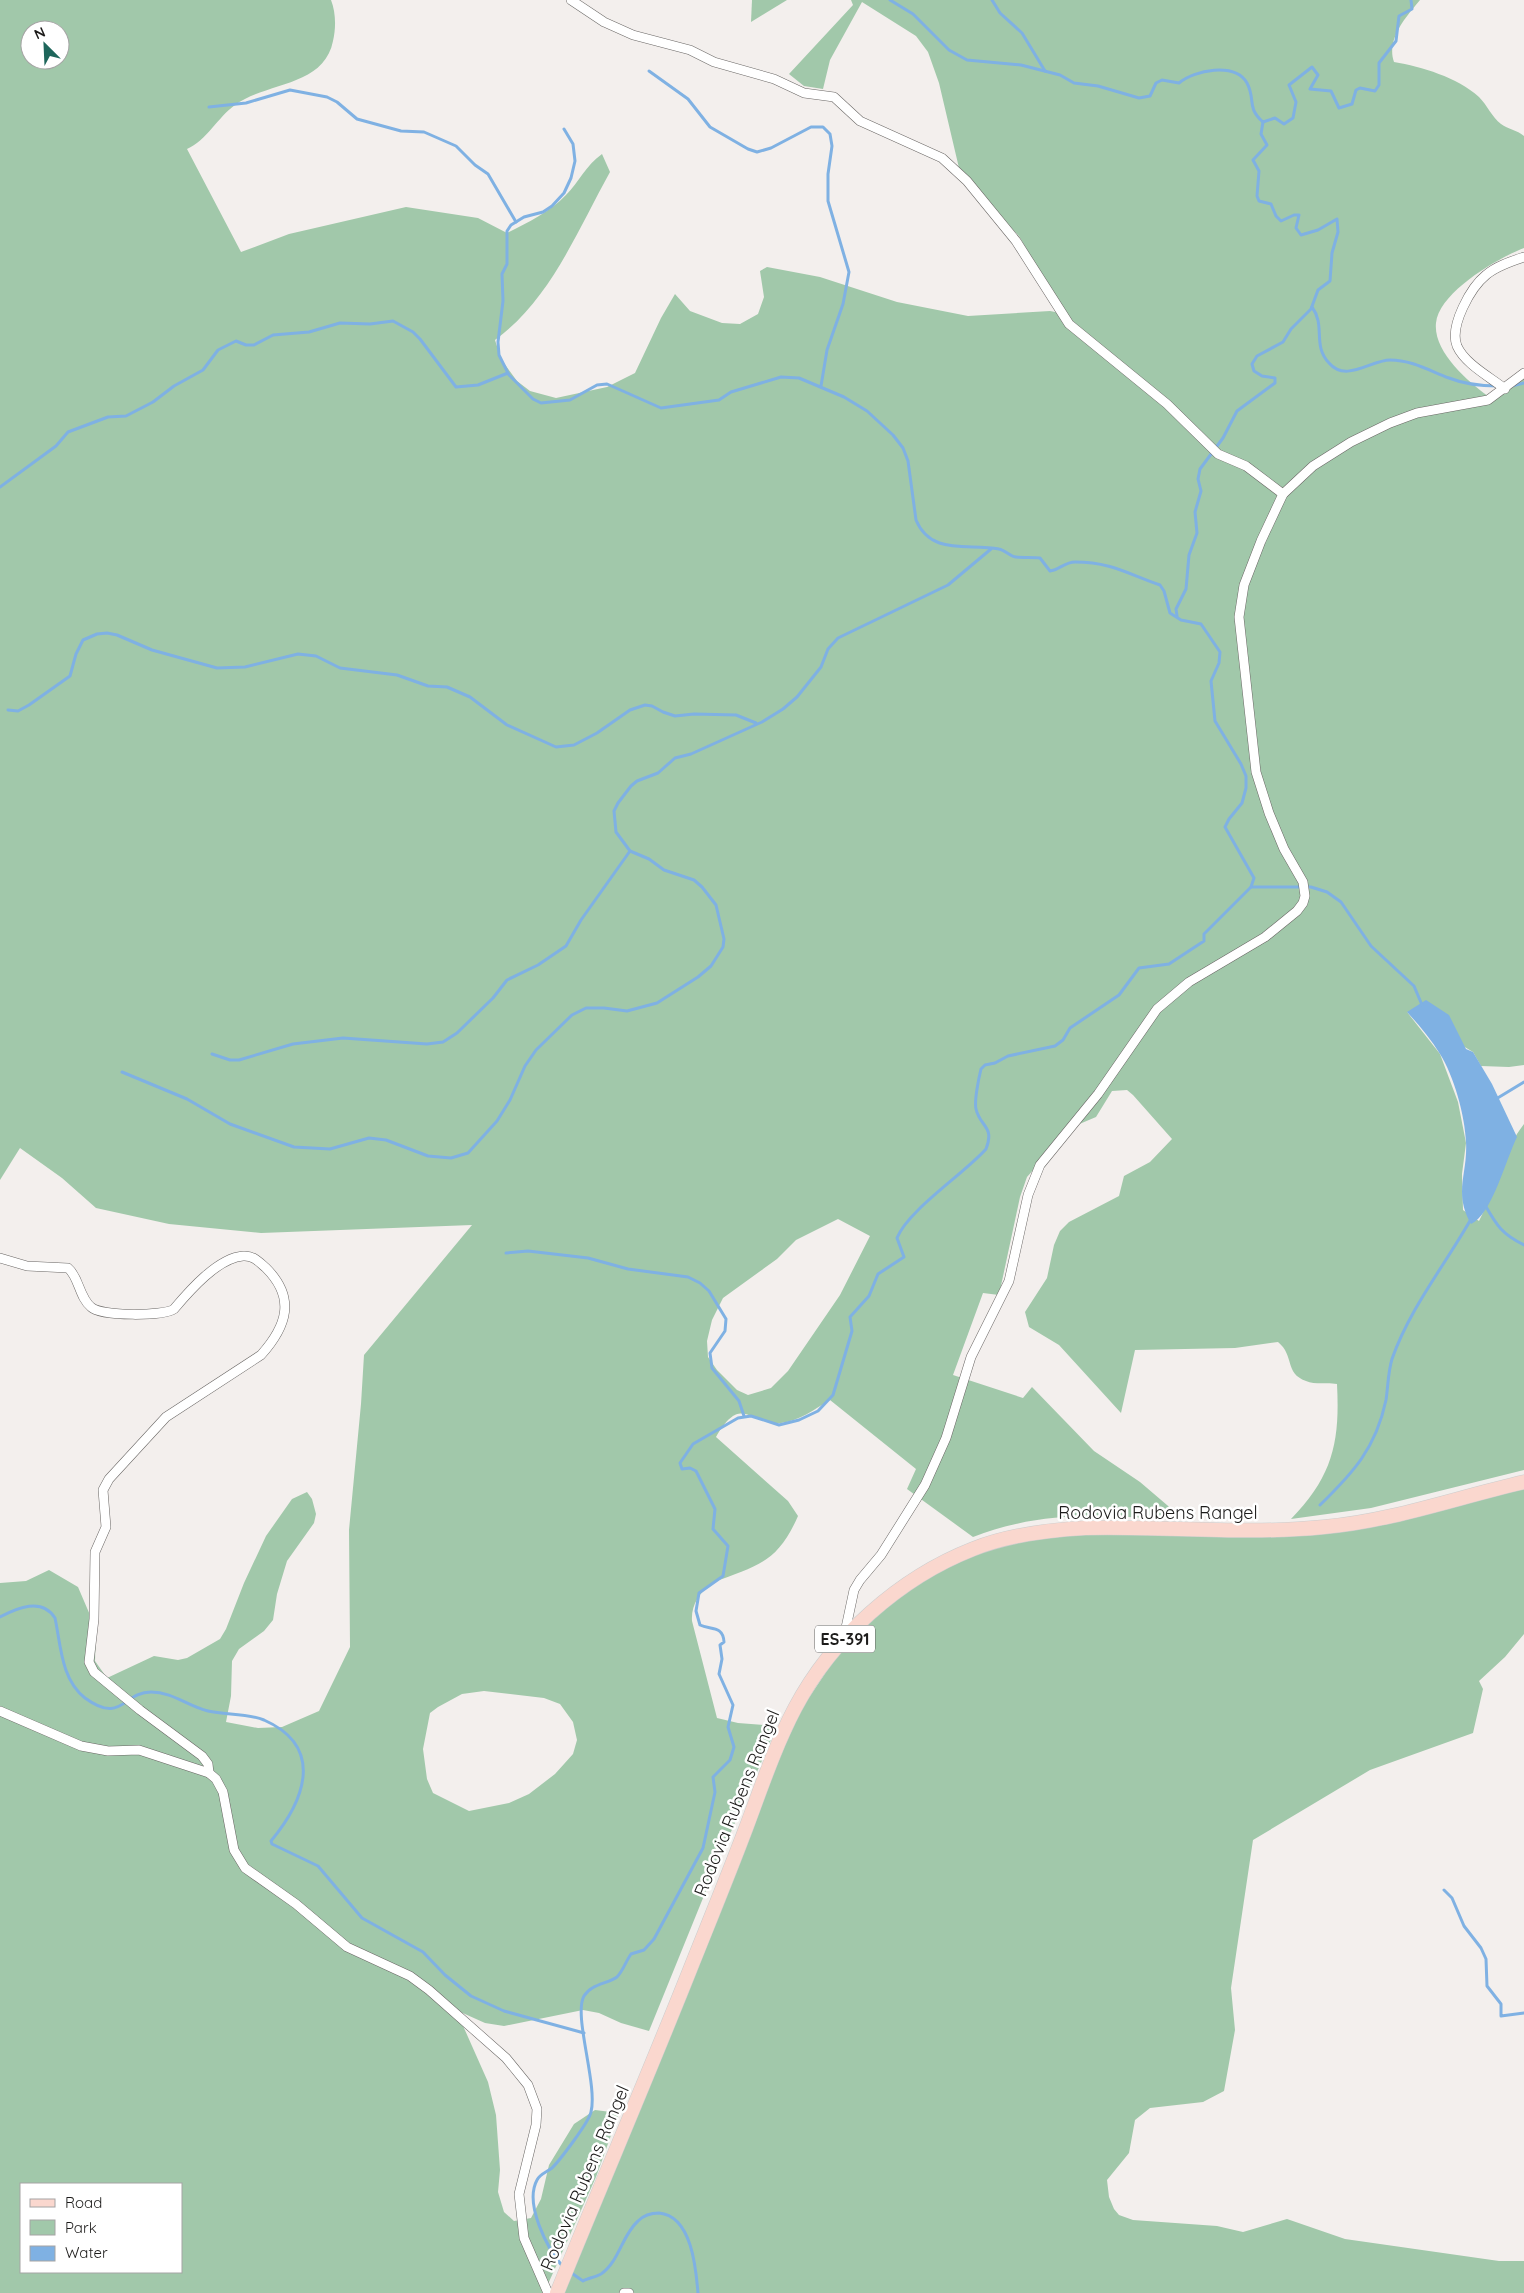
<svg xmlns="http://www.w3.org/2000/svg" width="1524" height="2293" viewBox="0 0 1524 2293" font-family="Quicksand,sans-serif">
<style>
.green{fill:#a1c8aa;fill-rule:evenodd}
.water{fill:#7fb1e3}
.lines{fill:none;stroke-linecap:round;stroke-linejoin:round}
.stream{stroke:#7fb1e3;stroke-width:3}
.minor-casing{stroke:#6a6765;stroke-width:10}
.primary-casing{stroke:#cdcdcd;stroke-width:15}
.minor{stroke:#fff;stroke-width:9}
.primary{stroke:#fad7ce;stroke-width:14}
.labels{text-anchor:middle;stroke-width:5;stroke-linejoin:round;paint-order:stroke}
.shield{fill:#fff;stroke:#61605f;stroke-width:1}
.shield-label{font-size:16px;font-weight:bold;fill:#1d1c1b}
.street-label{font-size:18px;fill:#1d1c1b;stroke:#fff}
</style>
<rect width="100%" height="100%" fill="#f3efed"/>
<g class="green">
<path d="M0,0H331C336,13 336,28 333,41C324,87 266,82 235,105C218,117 206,141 187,149L241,252L289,234L406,207L478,218L507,233C527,223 550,212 566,195C579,182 586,165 602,154L610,172C577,231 551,299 495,340L501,359L517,381L530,391L556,398L607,387L635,373L661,318L675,294L690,311L722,323L740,324L758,314L764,297L760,271L767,267L820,277L897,302L968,316L1050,311L1060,313V307L1019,236L990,206L959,168L939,83L928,52L916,36L862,2L830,60L823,89L804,86L789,74L853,5L851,0H1420C1406,17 1386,39 1394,62C1422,67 1457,77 1479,97C1487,105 1492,117 1501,124C1508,129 1517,130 1524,136V248C1498,258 1439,292 1436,323C1433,351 1467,381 1488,396L1524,377V1065L1509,1067L1481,1066L1473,1052L1407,1012L1440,1054L1458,1102L1466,1143L1462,1174L1463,1210L1479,1221C1495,1191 1504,1149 1524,1124V1470L1371,1508L1291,1519C1333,1476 1340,1442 1337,1384C1328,1382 1315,1385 1306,1381C1284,1373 1295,1356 1278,1342L1235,1348L1135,1350L1121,1413L1059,1345L1029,1327L1025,1312L1047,1278L1054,1245L1060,1231L1069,1222L1119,1196L1124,1176L1150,1162L1172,1139L1133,1095L1127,1090L1112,1091L1096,1117L1070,1128L1027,1177L1020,1197L999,1295L983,1293L953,1375L1023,1398L1032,1387L1094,1451L1140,1482L1174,1511L1176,1520C1102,1515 1043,1510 973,1537L907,1489L916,1469L830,1400C815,1409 799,1421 781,1423C750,1426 742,1392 716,1437L788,1501L798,1516C777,1564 757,1565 712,1583C699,1593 691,1605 692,1621L717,1718L738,1723L777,1726L714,1871L649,2031L621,2023L599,2013L583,2010L504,2026L485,2023L456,2010L488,2082L496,2115L500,2170L498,2192L504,2212L514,2221L531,2218L541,2199L549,2165L574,2124L595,2110L619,2113L596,2177L544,2293H0V1583L26,1581L49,1570L78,1587L96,1629L95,1661L107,1678L154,1656L178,1660L187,1658L220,1639L226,1629L244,1583L266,1536L292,1499L307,1492L312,1499L316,1514L314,1523L287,1561L277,1594L273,1620L264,1631L239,1649L232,1661L231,1696L226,1722L258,1728L282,1727L319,1711L350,1647L349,1530L361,1404L364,1355L472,1225L261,1233L169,1224L96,1208L62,1178L20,1148L0,1180ZM30,30H60V60H30ZM838,1219L870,1236L840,1295L788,1371L771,1388L748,1395L737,1390L717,1370L708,1357L707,1341L712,1320L723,1298L777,1259L796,1240ZM484,1691L544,1698L560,1704L573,1722L577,1740L573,1754L555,1774L529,1794L509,1803L469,1811L433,1793L427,1779L423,1749L430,1713L438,1707L462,1694ZM21,2184H181V2272H21Z"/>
<polygon points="752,0 787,0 751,22"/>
<polygon points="1524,1485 1524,1634 1505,1657 1479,1681 1483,1689 1473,1733 1370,1770 1253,1840 1231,1988 1235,2030 1224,2091 1203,2102 1150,2108 1135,2120 1129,2153 1107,2180 1109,2197 1114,2209 1119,2215 1133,2220 1217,2226 1243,2232 1287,2219 1345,2239 1499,2261 1524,2261 1524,2293 560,2293 786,1743 802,1708 838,1654 860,1627 924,1579 1004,1541 1053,1531 1251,1537"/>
</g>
<path class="water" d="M1426,1000L1449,1015L1466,1049L1473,1052L1492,1084L1517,1137C1506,1159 1492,1215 1471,1224C1453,1192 1468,1174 1466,1142C1465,1116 1454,1076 1440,1054C1431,1039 1419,1025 1407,1012Z"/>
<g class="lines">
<g class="stream">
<path d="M890,0L913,14L949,50L967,60L1021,65L1060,75L1074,83L1098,86L1139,98L1150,96L1156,83L1162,80L1179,83C1194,70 1235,62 1247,83C1256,100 1246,107 1263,122"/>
<polyline points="992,0 1000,13 1022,33 1045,71"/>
<polyline points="649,71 688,99 710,127 748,149 757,152 771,148 811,127 823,127 830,134 832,146 828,174 828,201 849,272 843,304 827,350 821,386"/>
<polyline points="209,107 246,103 290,90 327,97 337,102 357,119 401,131 424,132 456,146 475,165 488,174 516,222"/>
<polyline points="1263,122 1275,118 1284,124 1293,118 1296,102 1289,85 1312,67 1318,75 1310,89 1331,91 1339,108 1352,104 1356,90 1360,88 1375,91 1379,85 1379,63 1396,41 1399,16 1412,9 1411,0"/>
<path d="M1312,307C1326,326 1312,345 1329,363C1346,383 1371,360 1390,360C1412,360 1430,371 1449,378C1464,384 1481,386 1498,386"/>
<polyline points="1512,386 1524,383"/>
<polyline points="0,487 56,446 68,432 108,417 126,416 153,402 174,386 203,370 218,350 236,341 246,345 254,345 273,335 309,332 340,323 370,324 393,321 413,332 420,339 456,387 478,385 508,373"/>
<polyline points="1177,616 1176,609 1186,589 1189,555 1197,533 1195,512 1201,491 1198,479 1200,469 1223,438 1237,411 1275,383 1275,378 1262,376 1254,371 1252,364 1257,356 1283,342 1291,329 1311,309 1318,290 1330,281 1332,253 1338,232 1337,219 1318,230 1301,235 1296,228 1299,215 1294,215 1281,221 1276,216 1271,204 1259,201 1257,196 1259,171 1253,160 1267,145 1261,134 1263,122"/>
<polyline points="8,710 18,711 29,705 70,676 76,654 83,640 97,634 107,633 117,635 152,650 217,668 245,667 298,654 316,656 340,668 397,675 428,686 447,687 470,697 507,725 556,747 574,745 597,733 630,710 645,705 652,706 663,712 675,716 694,714 736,715 756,723"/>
<polyline points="1251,887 1311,887 1327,892 1341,902 1371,946 1414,986 1422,1005"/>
<polyline points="212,1054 230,1060 239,1060 293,1044 343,1038 427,1044 443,1042 457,1033 493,998 507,980 538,965 566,946 581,920 630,851"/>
<polyline points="122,1072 187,1099 230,1124 294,1147 330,1149 369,1138 386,1140 428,1156 451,1158 468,1153 497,1121 510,1100 525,1066 536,1050 572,1015 586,1008 604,1008 627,1011 657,1003 698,977 711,966 723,947 724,939 716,905 702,887 694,880 664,870 649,859 630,851 616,832 614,811 618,803 631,786 637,781 658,773 675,758 691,754 762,722 783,709 797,697 821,667 828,649 838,638 948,585 991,549"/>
<polyline points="1496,1099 1524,1082"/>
<path d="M1485,1205C1497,1226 1502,1234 1524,1245"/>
<polyline points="506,1253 528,1251 588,1258 628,1269 688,1277 700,1283 709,1291 726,1319 725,1331 710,1353 712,1368 739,1401 744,1416"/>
<path d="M1320,1505C1353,1473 1376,1448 1386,1400C1388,1387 1388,1372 1392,1359C1410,1308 1445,1265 1471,1219"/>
<path d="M0,1617C17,1608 42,1597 55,1618C61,1646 61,1679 85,1698C122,1725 123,1692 151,1692C173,1692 187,1706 208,1711C226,1715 247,1713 264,1720C325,1747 305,1800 271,1841L272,1844L318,1866L362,1918L423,1952L445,1975L471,1996L504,2011L584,2033"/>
<polyline points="1444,1890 1452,1898 1464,1926 1481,1948 1486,1959 1487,1986 1501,2004 1501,2016 1524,2013"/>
<path d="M563,2267C547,2248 524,2204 537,2180C540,2174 547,2172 552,2168C560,2160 589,2122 591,2112C598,2085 573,2015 584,1996C591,1984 607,1984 617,1977C623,1971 626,1961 631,1954L644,1950L654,1939L703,1848L715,1792L713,1777L730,1760L734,1747L728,1727L733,1705L719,1674L722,1659L720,1645L724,1642C723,1625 710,1630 700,1625L696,1611L699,1593L723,1576L728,1546L713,1529L715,1509L696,1471L690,1468L682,1469L680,1463L693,1444L738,1418L751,1416L779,1425L799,1420L818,1411L833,1395L852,1331L850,1317L869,1296L878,1274L904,1257L897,1238C908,1210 965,1173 986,1149C995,1126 980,1127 976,1109C974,1101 979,1077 981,1069L985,1065L995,1063L1008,1056L1055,1046L1063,1040L1070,1028L1119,995L1139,968L1169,964L1204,941V934L1251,887L1254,878L1225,827L1229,819L1242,803L1246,788V776L1241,764L1215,721L1211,681L1219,663L1220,652L1201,624L1181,620L1170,613L1164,591L1160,585C1128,574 1111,562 1075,562C1065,562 1059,570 1050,571L1040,558C1032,557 1024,558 1016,557C1011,557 1005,550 999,549C968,543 931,556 916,520L908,461L903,448L893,435L867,411L844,397L799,378L781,377L731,392L719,400L661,408L607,384L597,385L570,400L541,403L533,399L509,375L499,355L498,342L503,301L502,274L507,264V231L511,225L524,217L543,212L552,206L564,193L571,178L575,161L573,144L564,129"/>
<path d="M570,2272L583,2281C588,2278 596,2277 601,2274C619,2262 622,2235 638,2221C644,2215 651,2213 659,2213C692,2216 696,2269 698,2293"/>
</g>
<g class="minor-casing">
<g id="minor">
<polyline points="571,0 604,22 633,35 690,50 714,62 774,79 804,93 834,97 860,121 942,158 967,181 1016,241 1069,324 1167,404 1218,454 1246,466 1283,494"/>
<path d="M1505,389C1490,377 1465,364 1457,346C1449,326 1471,287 1486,275C1496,266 1512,261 1524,257"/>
<path d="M0,1258L27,1266L68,1268C79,1277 79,1297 91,1307C102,1317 164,1316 174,1309C190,1290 218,1258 243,1256C253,1255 259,1262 266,1268C296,1298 287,1326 261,1355L166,1417L109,1479L103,1490L106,1527L95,1552L94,1619L89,1662L94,1672L140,1710L202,1756L208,1764L209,1773"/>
<polyline points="844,1637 854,1590 860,1580 881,1555 925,1485 946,1438 971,1357 1009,1281 1028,1195 1040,1165 1098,1094 1157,1009 1189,982 1265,937 1297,911 1303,903 1305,896 1303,882 1284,849 1269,813 1256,772 1239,617 1244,585 1261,541 1283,494 1313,466 1351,442 1390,423 1417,413 1488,400 1524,373"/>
<polyline points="0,1711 81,1746 108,1751 139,1750 209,1773 216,1779 223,1792 234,1850 245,1868 296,1904 347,1947 410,1976 429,1990 506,2058 528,2085 537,2109 536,2125 519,2194 524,2238 548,2293"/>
<polyline points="624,2293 629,2293"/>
</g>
</g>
<g class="primary-casing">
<path id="primary" d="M557,2293C602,2182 649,2073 693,1962C711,1917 729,1873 746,1828C761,1788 775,1746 795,1708C832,1638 899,1578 973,1549C1008,1535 1047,1530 1085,1528C1165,1526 1244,1535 1324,1527C1392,1521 1458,1497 1524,1482"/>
</g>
<use href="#minor" class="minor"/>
<use href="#primary" class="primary"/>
</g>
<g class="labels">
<rect class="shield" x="815" y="1625.5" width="60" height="27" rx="4"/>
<g class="shield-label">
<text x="845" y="1645">ES-391</text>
</g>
<g class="street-label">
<text x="1158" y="1519">Rodovia Rubens Rangel</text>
<text transform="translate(737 1803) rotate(-68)" y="6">Rodovia Rubens Rangel</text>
<text transform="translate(585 2178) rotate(-67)" y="6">Rodovia Rubens Rangel</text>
</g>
</g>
<rect x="20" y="2183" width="162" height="90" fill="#ffffff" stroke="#a5a4a4"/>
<rect x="30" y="2199" width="25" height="8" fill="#fad7ce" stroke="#a5a4a4"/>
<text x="65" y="2208" font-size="15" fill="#1d1c1b">Road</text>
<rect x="30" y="2220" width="25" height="15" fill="#a1c8aa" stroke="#a5a4a4"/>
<text x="65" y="2233" font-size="15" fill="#1d1c1b">Park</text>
<rect x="30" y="2246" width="25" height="15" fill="#7fb1e3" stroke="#a5a4a4"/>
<text x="65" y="2258" font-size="15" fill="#1d1c1b">Water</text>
<g transform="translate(45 45) rotate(336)"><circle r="24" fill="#ffffff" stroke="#a5a4a4"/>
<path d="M0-4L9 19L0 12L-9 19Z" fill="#1e665b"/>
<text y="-8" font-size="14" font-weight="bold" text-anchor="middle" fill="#1d1c1b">N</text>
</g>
</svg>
